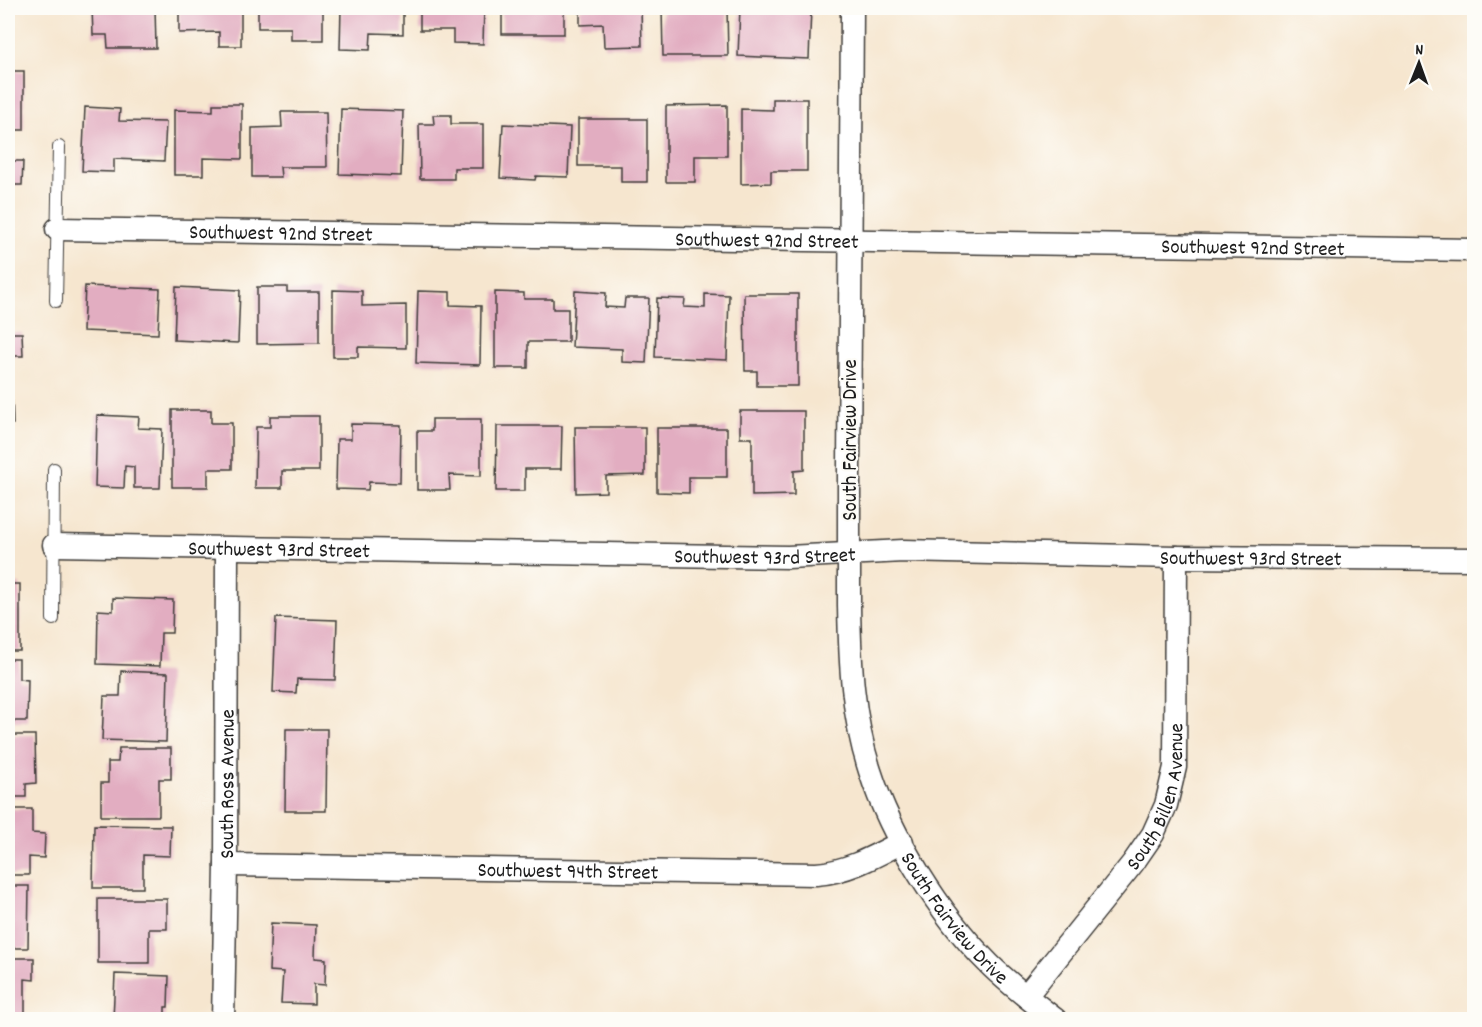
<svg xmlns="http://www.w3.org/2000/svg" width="1482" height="1027" viewBox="0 0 1482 1027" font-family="Dekko,sans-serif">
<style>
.building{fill:#e2adc1}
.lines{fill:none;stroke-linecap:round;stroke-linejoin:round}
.lane-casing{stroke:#3d3a37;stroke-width:14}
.street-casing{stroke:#3d3a37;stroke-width:25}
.lane{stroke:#fff;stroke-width:12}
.street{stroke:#fff;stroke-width:22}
.labels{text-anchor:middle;stroke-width:4.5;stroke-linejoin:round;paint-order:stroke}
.street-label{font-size:21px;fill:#1c1c1c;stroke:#fdfcf7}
</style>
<rect width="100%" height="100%" fill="#fdfcf7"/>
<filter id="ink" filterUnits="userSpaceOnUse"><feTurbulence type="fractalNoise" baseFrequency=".0167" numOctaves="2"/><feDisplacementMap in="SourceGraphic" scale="12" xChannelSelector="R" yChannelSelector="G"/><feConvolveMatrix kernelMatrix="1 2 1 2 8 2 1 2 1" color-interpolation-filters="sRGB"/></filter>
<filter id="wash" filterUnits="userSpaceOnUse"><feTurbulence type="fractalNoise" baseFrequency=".008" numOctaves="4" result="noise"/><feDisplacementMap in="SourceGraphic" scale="24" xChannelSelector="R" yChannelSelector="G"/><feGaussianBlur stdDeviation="1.35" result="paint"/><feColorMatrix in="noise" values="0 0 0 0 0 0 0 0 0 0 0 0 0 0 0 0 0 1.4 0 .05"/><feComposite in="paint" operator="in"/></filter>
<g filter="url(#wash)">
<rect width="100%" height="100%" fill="#f6e6cf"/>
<g id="blocks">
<g class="building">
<rect x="8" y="8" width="2" height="44"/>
<polygon points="92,8 155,8 156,48 108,48 107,35 93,35"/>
<polygon points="179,8 241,8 241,46 219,46 219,32 179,33"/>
<polygon points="258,8 323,8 323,40 291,40 291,28 258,28"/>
<polygon points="341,8 403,8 403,34 371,33 370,50 340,49"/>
<polygon points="420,8 484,8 483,44 453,43 453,30 420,30"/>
<rect x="502" y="8" width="62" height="26"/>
<polygon points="580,8 641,8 642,46 604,47 603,24 580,25"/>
<polygon points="662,8 727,8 728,56 663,56"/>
<polygon points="740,8 811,8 809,59 738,56"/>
<rect x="8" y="71" width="16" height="59"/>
<polygon points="773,99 807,99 807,171 771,171 771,183 741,184 741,109 773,110"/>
<polygon points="213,104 242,104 242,159 203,158 203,175 174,175 174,110 213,111"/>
<polygon points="727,105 727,156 695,156 695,182 666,182 666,106"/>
<polygon points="85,107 120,109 119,121 166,122 164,161 114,159 114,172 82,171"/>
<polygon points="341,109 403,111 401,176 339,174"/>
<polygon points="281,112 326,112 327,167 280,167 281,177 252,177 252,128 282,127"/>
<polygon points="433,115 451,115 451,124 483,124 483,168 454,168 454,179 420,179 419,124 434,124"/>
<polygon points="578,119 647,119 647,182 621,182 621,166 578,166"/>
<polygon points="503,124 570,127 568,177 536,176 535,180 500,178"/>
<polygon points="8,143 10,143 10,161 23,161 22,185 10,185 9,199 8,199"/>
<rect x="8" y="214" width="3" height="59"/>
<polygon points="85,286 160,289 158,334 83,331"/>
<polygon points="176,287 240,290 238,343 174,340"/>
<polygon points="257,287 287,287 287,292 319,292 319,343 257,344"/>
<polygon points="333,290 362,291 362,306 406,305 406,348 358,347 358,357 333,357"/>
<polygon points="418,291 450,292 450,305 481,306 480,365 416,363"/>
<polygon points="575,291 606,293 605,307 624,308 625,298 649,298 646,363 622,362 622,349 572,347"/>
<polygon points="495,292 524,293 524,299 553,299 553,309 568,309 568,342 528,342 528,368 495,368"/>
<polygon points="705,294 729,295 727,360 655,357 657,298 685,299 684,307 705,308"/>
<polygon points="744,294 798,294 798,386 757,386 757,371 745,371"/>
<polygon points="8,333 22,333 23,356 8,356"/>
<polygon points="12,391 13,424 8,424 8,392"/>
<polygon points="172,410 211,410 211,423 232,423 232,469 208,469 208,487 172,487"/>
<polygon points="740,411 804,411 804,470 794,471 794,495 752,496 752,438 740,438"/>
<polygon points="97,415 139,417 138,428 162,429 160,488 134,488 134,467 125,466 124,488 95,487"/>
<polygon points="270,416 319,416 319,471 282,471 282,488 255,488 256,427 270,427"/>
<polygon points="432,419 481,419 481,476 449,475 450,490 417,490 417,431 432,431"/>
<polygon points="351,424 401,425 400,483 369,482 368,490 336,489 337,439 351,439"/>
<polygon points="497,426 562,426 561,469 525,469 525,491 496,491"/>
<polygon points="575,427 645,427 645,475 606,476 606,492 576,493"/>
<polygon points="657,428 727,428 727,477 689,477 689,493 657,492"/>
<rect x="8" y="584" width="12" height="67"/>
<polygon points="113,598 173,600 172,633 161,633 160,666 97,664 98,610 113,611"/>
<polygon points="276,618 337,620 335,680 297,679 296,693 273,692"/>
<polygon points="8,659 19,659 19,679 28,680 27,721 8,721"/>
<polygon points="121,671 168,673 166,742 102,740 104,696 120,696"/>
<polygon points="286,729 327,729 326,811 285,811"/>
<polygon points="8,735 35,735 36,783 26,784 26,797 8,797"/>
<polygon points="119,748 171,748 171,779 159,779 159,816 101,816 101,783 108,783 108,762 118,762"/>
<polygon points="8,809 32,809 32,833 45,834 44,858 29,857 29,875 8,875"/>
<polygon points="94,825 171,826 170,856 143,855 143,888 93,888"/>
<polygon points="8,886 29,886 28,948 8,948"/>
<polygon points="98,899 167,899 167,929 149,929 149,963 98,963"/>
<polygon points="271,923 316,925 315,958 326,959 325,985 314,984 314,1004 281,1003 283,972 269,971"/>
<polygon points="8,958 34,958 34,980 25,979 25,1020 8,1020"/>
<polygon points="115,974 169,976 168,1007 165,1007 165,1020 113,1020"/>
</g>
</g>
</g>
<g filter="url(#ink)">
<use href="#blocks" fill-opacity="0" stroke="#3d3a37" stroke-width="1.5"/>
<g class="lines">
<g class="lane-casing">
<g id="lane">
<polyline points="56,301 59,147"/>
<polyline points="53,619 54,469"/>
</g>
</g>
<g class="street-casing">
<g id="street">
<path id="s1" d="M852,8C850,161 849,315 849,469C849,514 849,560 849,605C850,662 852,716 870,771C891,837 940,915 989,964C1009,984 1033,1002 1056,1020"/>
<path id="s2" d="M57,229L1474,250"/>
<path id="s3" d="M54,545L788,557L903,551L1176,557L1474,559"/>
<path id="s4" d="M226,865L816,874C847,872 875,856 902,842"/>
<path id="s5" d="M1026,996L1133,863L1153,834L1166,805L1175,767L1176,557"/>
<path id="s6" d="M223,1020L226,865L227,549"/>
</g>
</g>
<use href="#lane" class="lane"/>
<use href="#street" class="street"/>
</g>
</g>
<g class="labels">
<g class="street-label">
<text dy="7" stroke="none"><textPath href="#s2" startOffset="224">Southwest 92nd Street</textPath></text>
<text dy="7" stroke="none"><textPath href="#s2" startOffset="710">Southwest 92nd Street</textPath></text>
<text dy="7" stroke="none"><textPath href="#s2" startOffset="1196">Southwest 92nd Street</textPath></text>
<text transform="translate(849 440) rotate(-90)" y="7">South Fairview Drive</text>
<text dy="7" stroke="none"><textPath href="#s3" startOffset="225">Southwest 93rd Street</textPath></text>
<text dy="7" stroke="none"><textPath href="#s3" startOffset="711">Southwest 93rd Street</textPath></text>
<text dy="7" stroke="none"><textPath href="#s3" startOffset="1197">Southwest 93rd Street</textPath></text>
<text dy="7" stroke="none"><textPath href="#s6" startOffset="236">South Ross Avenue</textPath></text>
<text dy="7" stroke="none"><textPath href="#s5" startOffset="243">South Billen Avenue</textPath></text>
<text dy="7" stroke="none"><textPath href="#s4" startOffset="342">Southwest 94th Street</textPath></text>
<text dy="7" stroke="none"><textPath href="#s1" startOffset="936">South Fairview Drive</textPath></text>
</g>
</g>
<rect width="1482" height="1027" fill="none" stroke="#fdfcf7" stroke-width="30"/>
<g transform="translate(1419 63) rotate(1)" stroke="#fdfcf7" stroke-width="4.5" paint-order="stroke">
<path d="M0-4.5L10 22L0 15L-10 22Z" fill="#1c1c1c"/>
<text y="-9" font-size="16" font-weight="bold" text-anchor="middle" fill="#1c1c1c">N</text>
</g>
</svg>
